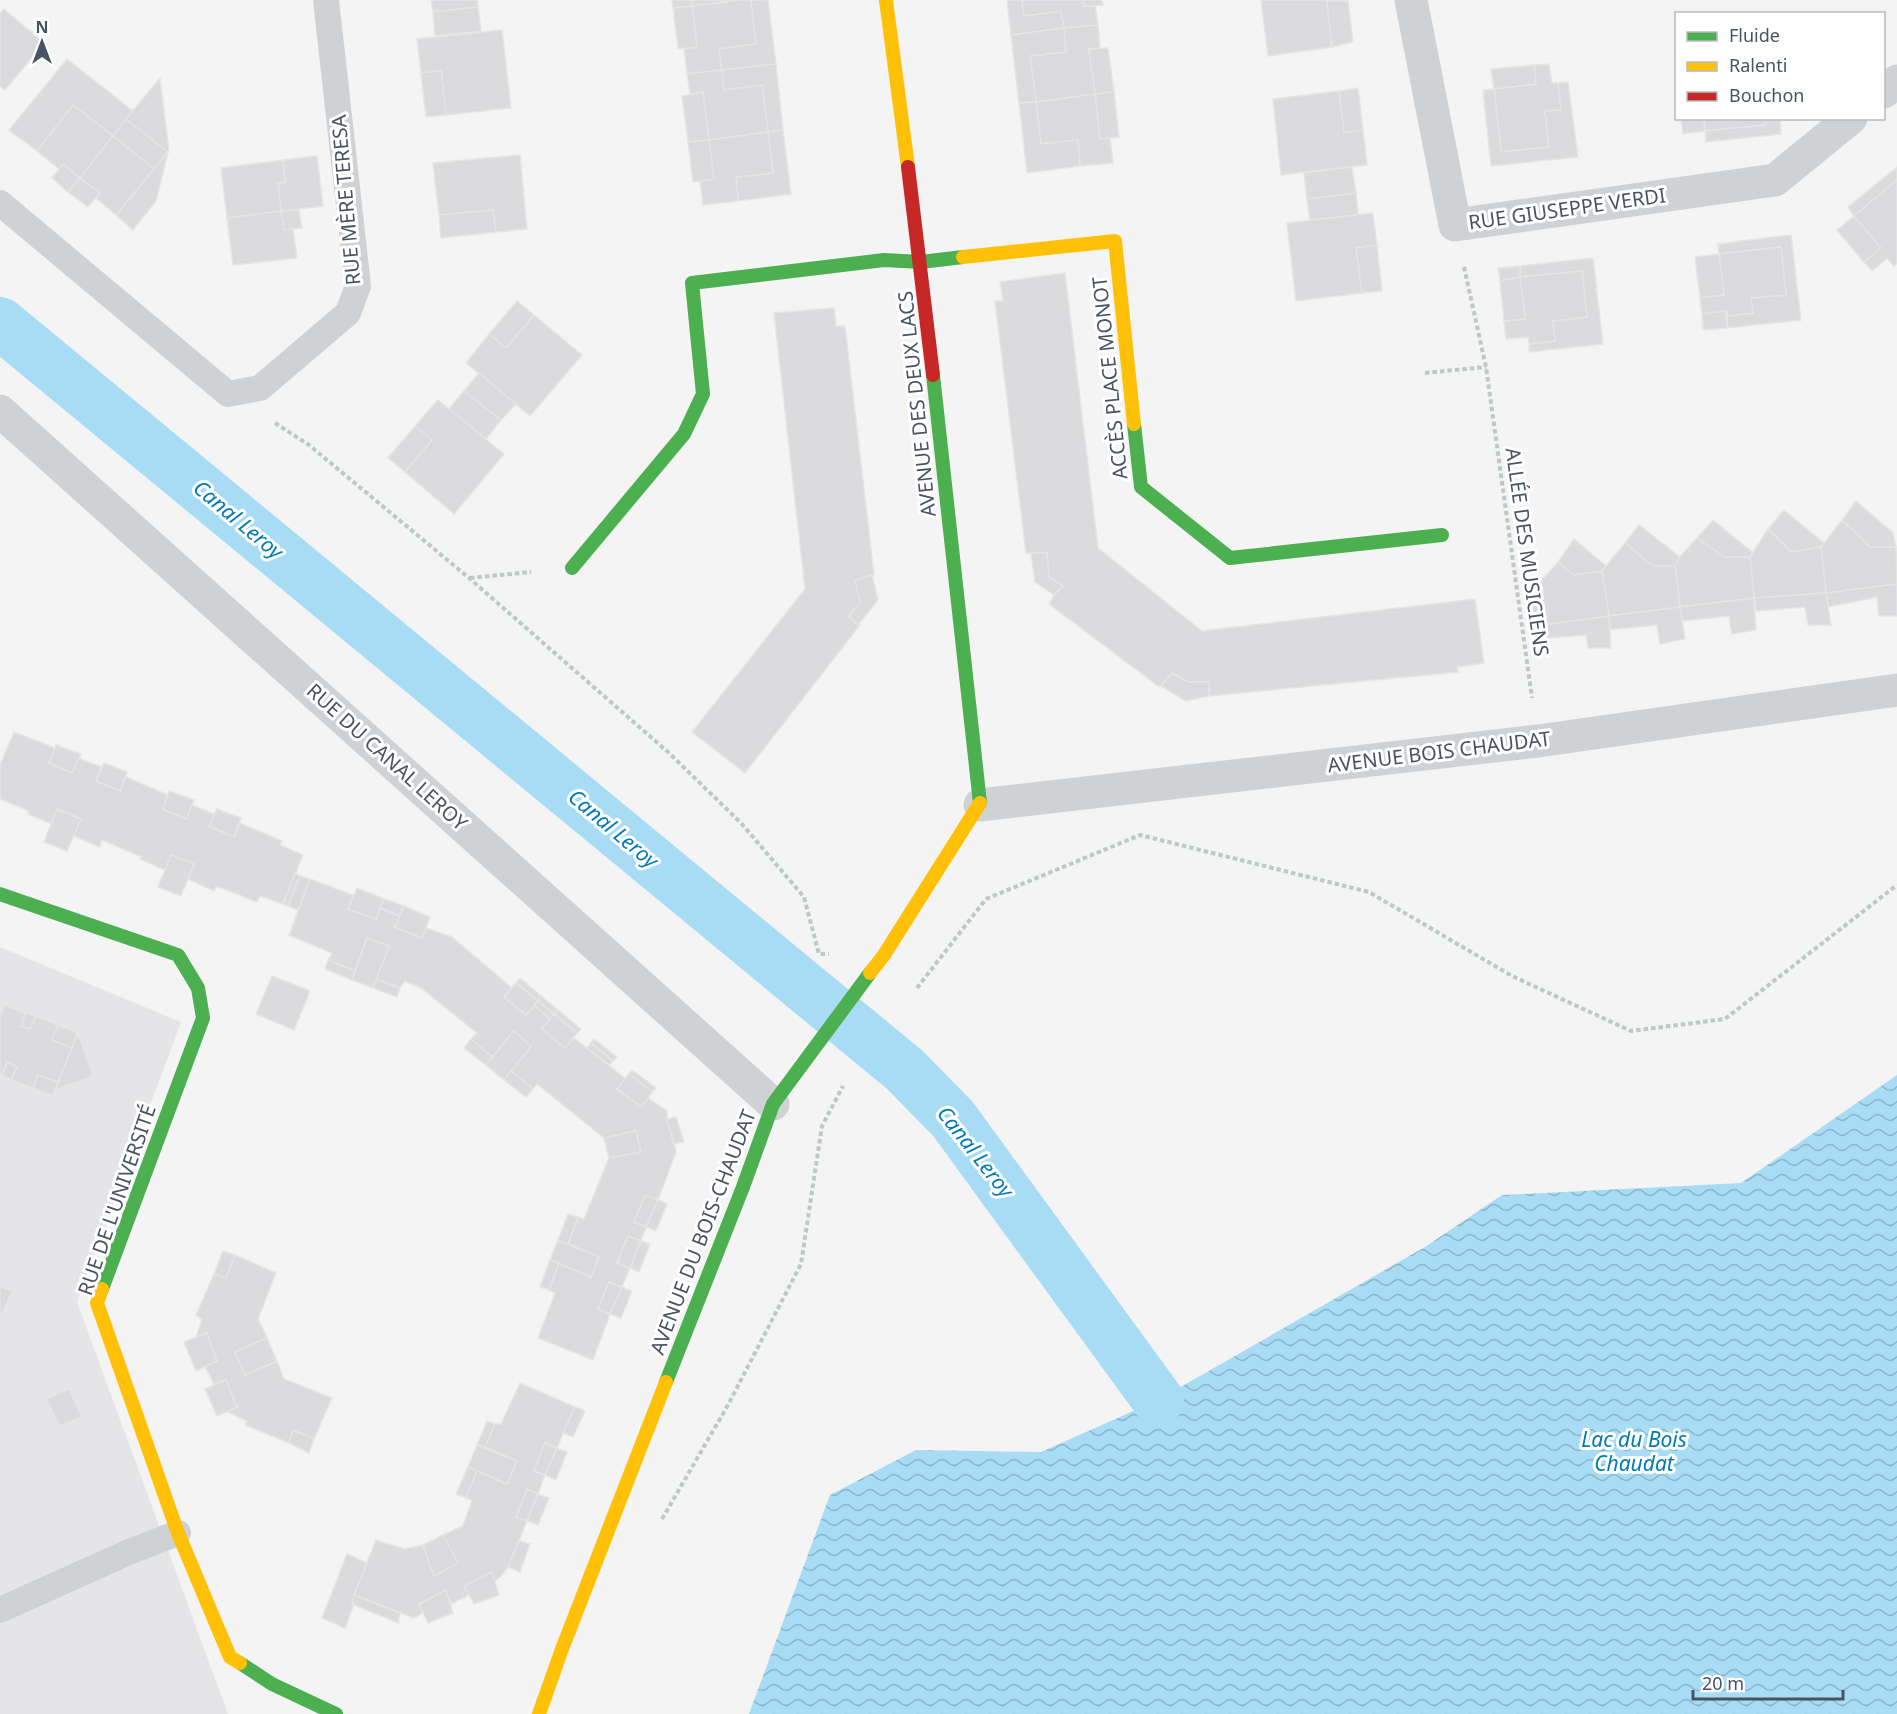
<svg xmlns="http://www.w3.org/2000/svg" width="1897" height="1714" viewBox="0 0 1897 1714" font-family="'Noto Sans',sans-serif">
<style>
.education{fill:#e5e5e7}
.water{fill:url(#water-waves)}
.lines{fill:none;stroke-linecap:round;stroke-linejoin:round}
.canal{stroke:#a8dcf5;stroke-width:52}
.building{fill:#dbdbde;stroke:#e5e5e6;stroke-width:1.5}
.path{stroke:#bcc9c6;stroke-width:4;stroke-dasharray:4.5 3;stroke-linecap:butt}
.lane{stroke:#cfd2d5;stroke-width:26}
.street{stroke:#cfd2d5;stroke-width:33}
.fast{stroke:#4caf50;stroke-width:14}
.slow{stroke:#ffc107;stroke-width:14}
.jam{stroke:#c62828;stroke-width:14}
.labels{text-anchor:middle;stroke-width:6;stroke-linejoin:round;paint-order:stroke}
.street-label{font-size:20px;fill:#485363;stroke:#fff}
.water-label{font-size:21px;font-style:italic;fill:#017ab5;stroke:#fff}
</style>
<defs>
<pattern id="water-waves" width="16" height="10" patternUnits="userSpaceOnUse" patternTransform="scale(1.5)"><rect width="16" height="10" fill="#a8dcf5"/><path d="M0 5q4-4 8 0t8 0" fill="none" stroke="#8bb5ca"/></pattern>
</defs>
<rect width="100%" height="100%" fill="#f4f4f4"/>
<polygon class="education" points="0,947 181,1022 77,1302 228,1714 0,1714"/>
<polygon class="water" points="1897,1075 1897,1714 749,1714 830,1495 916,1450 1041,1452 1158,1400 1425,1247 1502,1195 1741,1183"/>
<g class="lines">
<polyline class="canal" points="0,323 905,1070 953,1119 1158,1400"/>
</g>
<g class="building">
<polygon points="431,0 477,0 478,7 433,12"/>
<polygon points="672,0 691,0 692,6 673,8"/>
<polygon points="691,0 742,0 692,6"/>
<polygon points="742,0 751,0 756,44 719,49 722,70 687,74 684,49 697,47 692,6"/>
<polygon points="751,0 768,0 776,64 722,70 719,49 756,44"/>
<polygon points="1007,0 1022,0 1024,16 1061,11 1064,28 1011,35"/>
<polygon points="1022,0 1083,0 1084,6 1095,6 1098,25 1064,28 1061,11 1024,16"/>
<polygon points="1083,0 1102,0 1103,5 1084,6"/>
<polygon points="1261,0 1348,0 1348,1 1327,1 1332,47 1268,56"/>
<polygon points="1327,1 1348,1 1353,42 1332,47"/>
<polygon points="692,6 697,47 678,49 673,8"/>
<polygon points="478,7 481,31 435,36 433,12"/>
<polygon points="4,9 44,43 5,90 0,86 0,13"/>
<polygon points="1098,25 1100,49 1089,49 1095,94 1036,102 1030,56 1066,52 1064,28"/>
<polygon points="1064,28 1066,52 1030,56 1036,102 1019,103 1011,35"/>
<polygon points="502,30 511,108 446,115 441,71 421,73 417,39"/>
<polygon points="1108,48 1114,92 1095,94 1089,49"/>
<polygon points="67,59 133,111 113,136 73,105 37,151 9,130"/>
<polygon points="776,64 783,130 768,132 762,85 724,90 722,70"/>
<polygon points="1549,64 1552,83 1558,83 1561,110 1545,111 1549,147 1501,152 1494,89 1536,84 1534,65"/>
<polygon points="1534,65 1536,84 1494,89 1491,69"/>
<polygon points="722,70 724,90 762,85 768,132 709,140 703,92 690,94 687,74"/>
<polygon points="441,71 446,115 426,117 421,73"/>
<polygon points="160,78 169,151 168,152 126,119"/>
<polygon points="1568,82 1578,157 1491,166 1483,90 1494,89 1501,152 1549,147 1545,111 1561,110 1558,83"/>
<polygon points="1358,88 1363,130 1344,133 1339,91"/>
<polygon points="1339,91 1344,133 1363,130 1367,165 1281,175 1273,99"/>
<polygon points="703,92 709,140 688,142 682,96"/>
<polygon points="1114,92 1119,137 1100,139 1095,94"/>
<polygon points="1095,94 1100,139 1110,138 1113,163 1080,166 1078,140 1041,144 1036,102"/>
<polygon points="1036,102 1041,144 1078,140 1080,166 1027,173 1019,103"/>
<polygon points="73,105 113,136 80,178 63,164 59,169 37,151"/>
<polygon points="1681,118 1704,118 1705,131 1683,134"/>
<polygon points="1704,118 1764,118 1765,125 1705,131"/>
<polygon points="1764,118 1780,118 1781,134 1706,142 1705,131 1765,125"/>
<polygon points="126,119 168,152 154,169 113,136"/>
<polygon points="783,130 791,194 738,201 736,177 773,173 768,132"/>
<polygon points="768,132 773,173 736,177 738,201 703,205 700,180 714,179 709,140"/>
<polygon points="113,136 154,169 116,215 96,198 100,193 80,178"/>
<polygon points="709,140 714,179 693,182 688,142"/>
<polygon points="168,152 156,201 133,230 116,215"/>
<polygon points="520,155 527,229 496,232 493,210 439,215 433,163"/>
<polygon points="317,156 323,206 281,211 278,183 285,182 283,160"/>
<polygon points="283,160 285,182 278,183 281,211 227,218 221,168"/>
<polygon points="63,164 80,178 68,192 52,178"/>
<polygon points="1352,167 1356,193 1307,199 1304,173"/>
<polygon points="1897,167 1897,180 1854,216 1848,207"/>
<polygon points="80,178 100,193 88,207 68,192"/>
<polygon points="1897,180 1897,263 1894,266 1887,258 1872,271 1864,262 1881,248 1854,216"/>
<polygon points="1356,193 1358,215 1310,220 1307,199"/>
<polygon points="299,210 302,228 284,230 281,211"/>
<polygon points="493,210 496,232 441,238 439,215"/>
<polygon points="281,211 284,230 293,229 297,258 233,265 227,218"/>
<polygon points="1373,213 1377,245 1356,248 1362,293 1296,301 1287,223"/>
<polygon points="1854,216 1881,248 1864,262 1837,230"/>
<polygon points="1791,235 1801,320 1727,328 1727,316 1753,313 1751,298 1786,295 1781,247 1719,254 1718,244"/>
<polygon points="1377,245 1382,291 1362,293 1356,248"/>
<polygon points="1781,247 1786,295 1751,298 1753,313 1727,316 1726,311 1702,314 1700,298 1724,295 1719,254"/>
<polygon points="1719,254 1724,295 1700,298 1695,257"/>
<polygon points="1593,258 1603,344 1529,352 1529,344 1555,341 1553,321 1587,317 1582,271 1520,277 1520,266"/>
<polygon points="1520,266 1520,277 1500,281 1498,268"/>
<polygon points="1582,271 1587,317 1553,321 1555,341 1529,344 1528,337 1506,339 1504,321 1525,319 1520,277"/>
<polygon points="1065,273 1098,548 1202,631 1475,599 1484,663 1457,667 1458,672 1209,696 1209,682 1188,682 1172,673 1161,686 1158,686 1049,604 1054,595 1063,586 1049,577 1047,553 1026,553 995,301 1003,301 1000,282"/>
<polygon points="1520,277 1525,319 1504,321 1500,281"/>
<polygon points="517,301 534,315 506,348 489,334"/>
<polygon points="834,308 836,326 845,326 874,575 855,580 860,602 849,616 858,625 860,625 745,773 692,732 805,589 774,313"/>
<polygon points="1726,311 1727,328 1703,330 1702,314"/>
<polygon points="534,315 582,355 530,416 466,363 489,334 506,348"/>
<polygon points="479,373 516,404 501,420 464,391"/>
<polygon points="464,391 501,420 486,439 449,409"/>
<polygon points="438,400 504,454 454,514 405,472 432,440 415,426"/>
<polygon points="415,426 432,440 405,472 388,458"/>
<polygon points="1856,501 1893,533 1896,547 1870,547 1842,520"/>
<polygon points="1784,510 1824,543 1821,547 1791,552 1768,529"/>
<polygon points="1713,520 1752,552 1750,557 1724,557 1697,538"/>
<polygon points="1842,520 1870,547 1896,547 1897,584 1826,593 1821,547"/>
<polygon points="1639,525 1680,557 1675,566 1653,566 1625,543"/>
<polygon points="1768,529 1791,552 1821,547 1826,593 1754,598 1750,557"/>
<polygon points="1697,538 1724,557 1750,557 1754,598 1680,607 1675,566 1680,557"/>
<polygon points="1574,539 1606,566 1602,571 1574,575 1558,562"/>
<polygon points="1625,543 1653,566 1675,566 1680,607 1609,616 1602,571"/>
<polygon points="1031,553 1047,553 1049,577 1063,586 1054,595 1035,582"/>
<polygon points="1558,562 1574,575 1602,571 1609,616 1534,626 1530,580 1542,580"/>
<polygon points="872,575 878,600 858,625 849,616 860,602 855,580"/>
<polygon points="1897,584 1897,616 1879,616 1877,597 1828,607 1826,593"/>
<polygon points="1826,593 1831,625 1808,625 1805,607 1756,611 1754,598"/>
<polygon points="1754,598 1756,630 1732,634 1729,616 1683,621 1680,607"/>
<polygon points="1680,607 1685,639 1660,644 1657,625 1609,630 1609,616"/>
<polygon points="1609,616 1611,648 1588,648 1586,635 1537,639 1534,626"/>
<polygon points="1172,673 1188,682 1209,682 1209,696 1186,701 1161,686"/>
<polygon points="14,732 55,748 49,763 72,773 78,758 101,767 96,781 120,791 126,777 168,795 163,809 186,819 192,805 214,814 209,826 234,837 240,823 282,841 280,845 303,855 283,904 260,896 257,902 216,886 214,891 188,879 194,864 171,855 165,870 140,859 142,857 102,840 100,847 74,836 81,819 57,809 52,824 28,814 29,811 0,799 0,765"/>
<polygon points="56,745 81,754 72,773 49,763"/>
<polygon points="104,763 127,772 120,791 96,781"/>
<polygon points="169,791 194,800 186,819 163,809"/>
<polygon points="57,809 81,819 67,851 44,842"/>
<polygon points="217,809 241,818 234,837 209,826"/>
<polygon points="171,855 194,864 181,896 158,887"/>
<polygon points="295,873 300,876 288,906 283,904"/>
<polygon points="300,876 310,879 298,910 288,906"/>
<polygon points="310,879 353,895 348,909 376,919 380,908 400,916 395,927 422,938 426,928 452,937 512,988 504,997 526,1015 534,1005 550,1019 542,1029 565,1048 574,1038 626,1079 617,1089 641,1107 648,1098 667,1111 667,1119 676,1152 658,1200 645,1195 634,1222 646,1227 641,1241 628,1236 617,1263 630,1268 622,1287 609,1282 598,1309 610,1314 593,1360 538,1338 555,1293 549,1290 559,1263 591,1277 599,1257 568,1244 578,1217 584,1219 609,1158 641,1152 636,1131 604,1138 537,1084 533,1089 511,1071 531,1046 514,1031 492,1057 471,1039 477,1033 421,988 405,981 400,988 376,979 389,946 367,938 355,971 328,960 332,953 289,935"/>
<polygon points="357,888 384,899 376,919 348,909"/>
<polygon points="384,899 404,906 400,916 380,908"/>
<polygon points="404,906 430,917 422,938 395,927"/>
<polygon points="367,938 389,946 373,988 352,980"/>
<polygon points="328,960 355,971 352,980 325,969"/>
<polygon points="272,976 310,991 294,1030 256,1014"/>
<polygon points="520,978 541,996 538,1001 516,983"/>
<polygon points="376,979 400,988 397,997 373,988"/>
<polygon points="516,983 538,1001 526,1015 504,997"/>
<polygon points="541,996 558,1010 554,1014 538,1001"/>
<polygon points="538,1001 554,1014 550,1019 534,1005"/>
<polygon points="5,1005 26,1013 21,1026 30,1029 36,1016 58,1025 52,1040 72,1048 58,1082 38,1075 33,1088 11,1080 17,1067 7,1062 2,1076 0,1075 0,1014"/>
<polygon points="558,1010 581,1029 577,1033 554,1014"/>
<polygon points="26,1013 36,1016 30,1029 21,1026"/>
<polygon points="554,1014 577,1033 565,1048 542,1029"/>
<polygon points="58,1025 78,1033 72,1048 52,1040"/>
<polygon points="514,1031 531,1046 504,1080 486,1065"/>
<polygon points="78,1033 93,1076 55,1090 72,1048"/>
<polygon points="471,1039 492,1057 486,1065 464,1048"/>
<polygon points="594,1039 617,1057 613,1061 591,1043"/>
<polygon points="591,1043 613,1061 609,1065 587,1048"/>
<polygon points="7,1062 17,1067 11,1080 2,1076"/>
<polygon points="632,1070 656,1088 652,1092 629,1074"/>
<polygon points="511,1071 533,1089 526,1097 504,1080"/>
<polygon points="629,1074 652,1092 641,1107 617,1089"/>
<polygon points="38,1075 58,1082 53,1096 33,1088"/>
<polygon points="676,1117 684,1142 674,1144 667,1119"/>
<polygon points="636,1131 641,1152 609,1158 604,1138"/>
<polygon points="645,1195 658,1200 646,1227 634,1222"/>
<polygon points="658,1200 667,1204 656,1231 646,1227"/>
<polygon points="568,1214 578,1217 568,1244 558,1240"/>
<polygon points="628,1236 641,1241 630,1268 617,1263"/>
<polygon points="558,1240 599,1257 591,1277 550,1260"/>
<polygon points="641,1241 650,1244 639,1272 630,1268"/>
<polygon points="223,1251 235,1255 226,1278 214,1274"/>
<polygon points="235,1255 276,1273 258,1319 267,1338 235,1352 245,1375 277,1361 284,1379 332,1398 314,1439 293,1430 289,1443 245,1425 247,1421 228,1412 237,1407 226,1380 214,1384 205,1366 217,1361 207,1333 196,1338 202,1319 196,1315 214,1274 226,1278"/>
<polygon points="550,1260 559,1263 549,1290 540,1287"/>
<polygon points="609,1282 622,1287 610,1314 598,1309"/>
<polygon points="0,1287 12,1291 0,1319"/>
<polygon points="622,1287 632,1291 621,1318 610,1314"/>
<polygon points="207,1333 217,1361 196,1371 184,1342"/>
<polygon points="267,1338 277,1361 245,1375 235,1352"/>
<polygon points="226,1380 237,1407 217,1416 205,1389"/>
<polygon points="520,1383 575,1407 557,1448 545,1443 534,1471 545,1475 538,1494 527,1489 516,1517 527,1521 508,1567 501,1576 495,1581 492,1572 464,1586 469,1595 451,1604 446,1590 419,1604 423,1613 414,1618 354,1595 376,1540 405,1549 423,1545 434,1576 458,1563 443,1535 463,1526 472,1500 466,1498 477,1471 507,1484 517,1461 485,1447 495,1424 501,1424"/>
<polygon points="69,1389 82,1417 60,1426 46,1399"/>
<polygon points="575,1407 585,1411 573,1437 563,1433"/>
<polygon points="487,1421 495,1424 485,1447 477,1445"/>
<polygon points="293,1430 314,1439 309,1453 289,1443"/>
<polygon points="545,1443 557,1448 545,1475 534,1471"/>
<polygon points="477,1445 517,1461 507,1484 468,1467"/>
<polygon points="557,1448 567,1452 556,1480 545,1475"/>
<polygon points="468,1467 477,1471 466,1498 456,1494"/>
<polygon points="527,1489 538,1494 527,1521 516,1517"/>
<polygon points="538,1494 549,1498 538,1525 527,1521"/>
<polygon points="443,1535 458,1563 434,1576 423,1545"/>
<polygon points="519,1541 530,1544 520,1572 508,1567"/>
<polygon points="347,1554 367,1563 354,1595 352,1604 354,1604 345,1628 322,1618"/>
<polygon points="492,1572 499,1595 474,1604 464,1586"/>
<polygon points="446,1590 453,1613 428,1623 419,1604"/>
<polygon points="354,1595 400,1613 398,1623 352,1604"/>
</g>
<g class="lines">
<g class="path">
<polyline points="1464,267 1486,367 1532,698"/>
<polyline points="1425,373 1486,367"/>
<polyline points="275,423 309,445 469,578 669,753 741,823 804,897 819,954 829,954"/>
<polyline points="470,578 531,572"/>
<polyline points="917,988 986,899 1140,835 1369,892 1512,976 1631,1031 1725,1019 1897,885"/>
<polyline points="662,1519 728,1405 801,1264 822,1126 843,1086"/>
</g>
<g class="lane">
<polyline points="0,203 228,394 260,388 348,313 358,286 326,0"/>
<polyline points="0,1610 129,1552 178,1533"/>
</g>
<g class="street">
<polyline points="1411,0 1455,225 1775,180 1851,118"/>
<polyline points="1884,92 1897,81"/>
<polyline points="0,411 773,1104"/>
<polyline points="980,805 1538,741 1897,690"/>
</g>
<g class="fast">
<polyline points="933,375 980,803"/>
<polyline points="1134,424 1141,487 1230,558 1442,535"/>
<polyline points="572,568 684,434 703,394 692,283 884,260 921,262 963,257"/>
<polyline points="0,894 178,955 198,988 203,1018 102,1289"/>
<polyline points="666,1382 743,1187 773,1104 870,973"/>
<polyline points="240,1663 272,1684 336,1714"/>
</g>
<g class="slow">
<polyline points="886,0 908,167"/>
<polyline points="963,257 1115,241 1134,424"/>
<polyline points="870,973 884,955 980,803"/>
<polyline points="102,1289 97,1303 178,1533 230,1657 240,1663"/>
<polyline points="539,1714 562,1649 666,1382"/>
</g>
<polyline class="jam" points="908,167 933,375"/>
</g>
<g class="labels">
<g class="street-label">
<text transform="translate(346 200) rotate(-95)" y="7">RUE MÈRE TERESA</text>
<text transform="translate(1567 209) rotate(-8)" y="7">RUE GIUSEPPE VERDI</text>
<text transform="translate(1110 378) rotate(-96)" y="7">ACCÈS PLACE MONOT</text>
<text transform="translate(917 404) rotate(-96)" y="7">AVENUE DES DEUX LACS</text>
<text transform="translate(1527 552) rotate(82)" y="7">ALLÉE DES MUSICIENS</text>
<text transform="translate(1439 752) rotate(-7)" y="7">AVENUE BOIS CHAUDAT</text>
<text transform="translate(387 757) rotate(42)" y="7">RUE DU CANAL LEROY</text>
<text transform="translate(117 1200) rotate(-71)" y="7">RUE DE L'UNIVERSITÉ</text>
<text transform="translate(703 1232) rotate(-69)" y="7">AVENUE DU BOIS-CHAUDAT</text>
</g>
<g class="water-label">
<text transform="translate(238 520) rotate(40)" y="7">Canal Leroy</text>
<text transform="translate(613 829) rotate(40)" y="7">Canal Leroy</text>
<text transform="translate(975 1152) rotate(52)" y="7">Canal Leroy</text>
<text x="1634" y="1447">Lac du Bois<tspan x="1634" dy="24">Chaudat</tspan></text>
</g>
</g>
<rect x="1675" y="12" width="210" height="108" fill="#ffffff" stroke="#b6bac1" stroke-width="1.5"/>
<rect x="1687" y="32" width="30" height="9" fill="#4caf50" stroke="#b6bac1" stroke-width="1.5"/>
<text x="1729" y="42" font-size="18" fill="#485363">Fluide</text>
<rect x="1687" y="62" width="30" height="9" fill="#ffc107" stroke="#b6bac1" stroke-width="1.5"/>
<text x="1729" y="72" font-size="18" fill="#485363">Ralenti</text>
<rect x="1687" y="92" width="30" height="9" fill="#c62828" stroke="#b6bac1" stroke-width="1.5"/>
<text x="1729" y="102" font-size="18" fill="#485363">Bouchon</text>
<g transform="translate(42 42)" stroke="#ffffff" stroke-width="4.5" paint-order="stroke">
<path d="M0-4.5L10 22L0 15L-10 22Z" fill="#485363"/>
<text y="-9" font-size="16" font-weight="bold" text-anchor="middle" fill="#485363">N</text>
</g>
<path d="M1693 1690v9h150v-9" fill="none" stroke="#485363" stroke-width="3"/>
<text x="1702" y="1690" font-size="18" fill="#485363" stroke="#ffffff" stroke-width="4.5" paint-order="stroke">20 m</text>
</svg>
